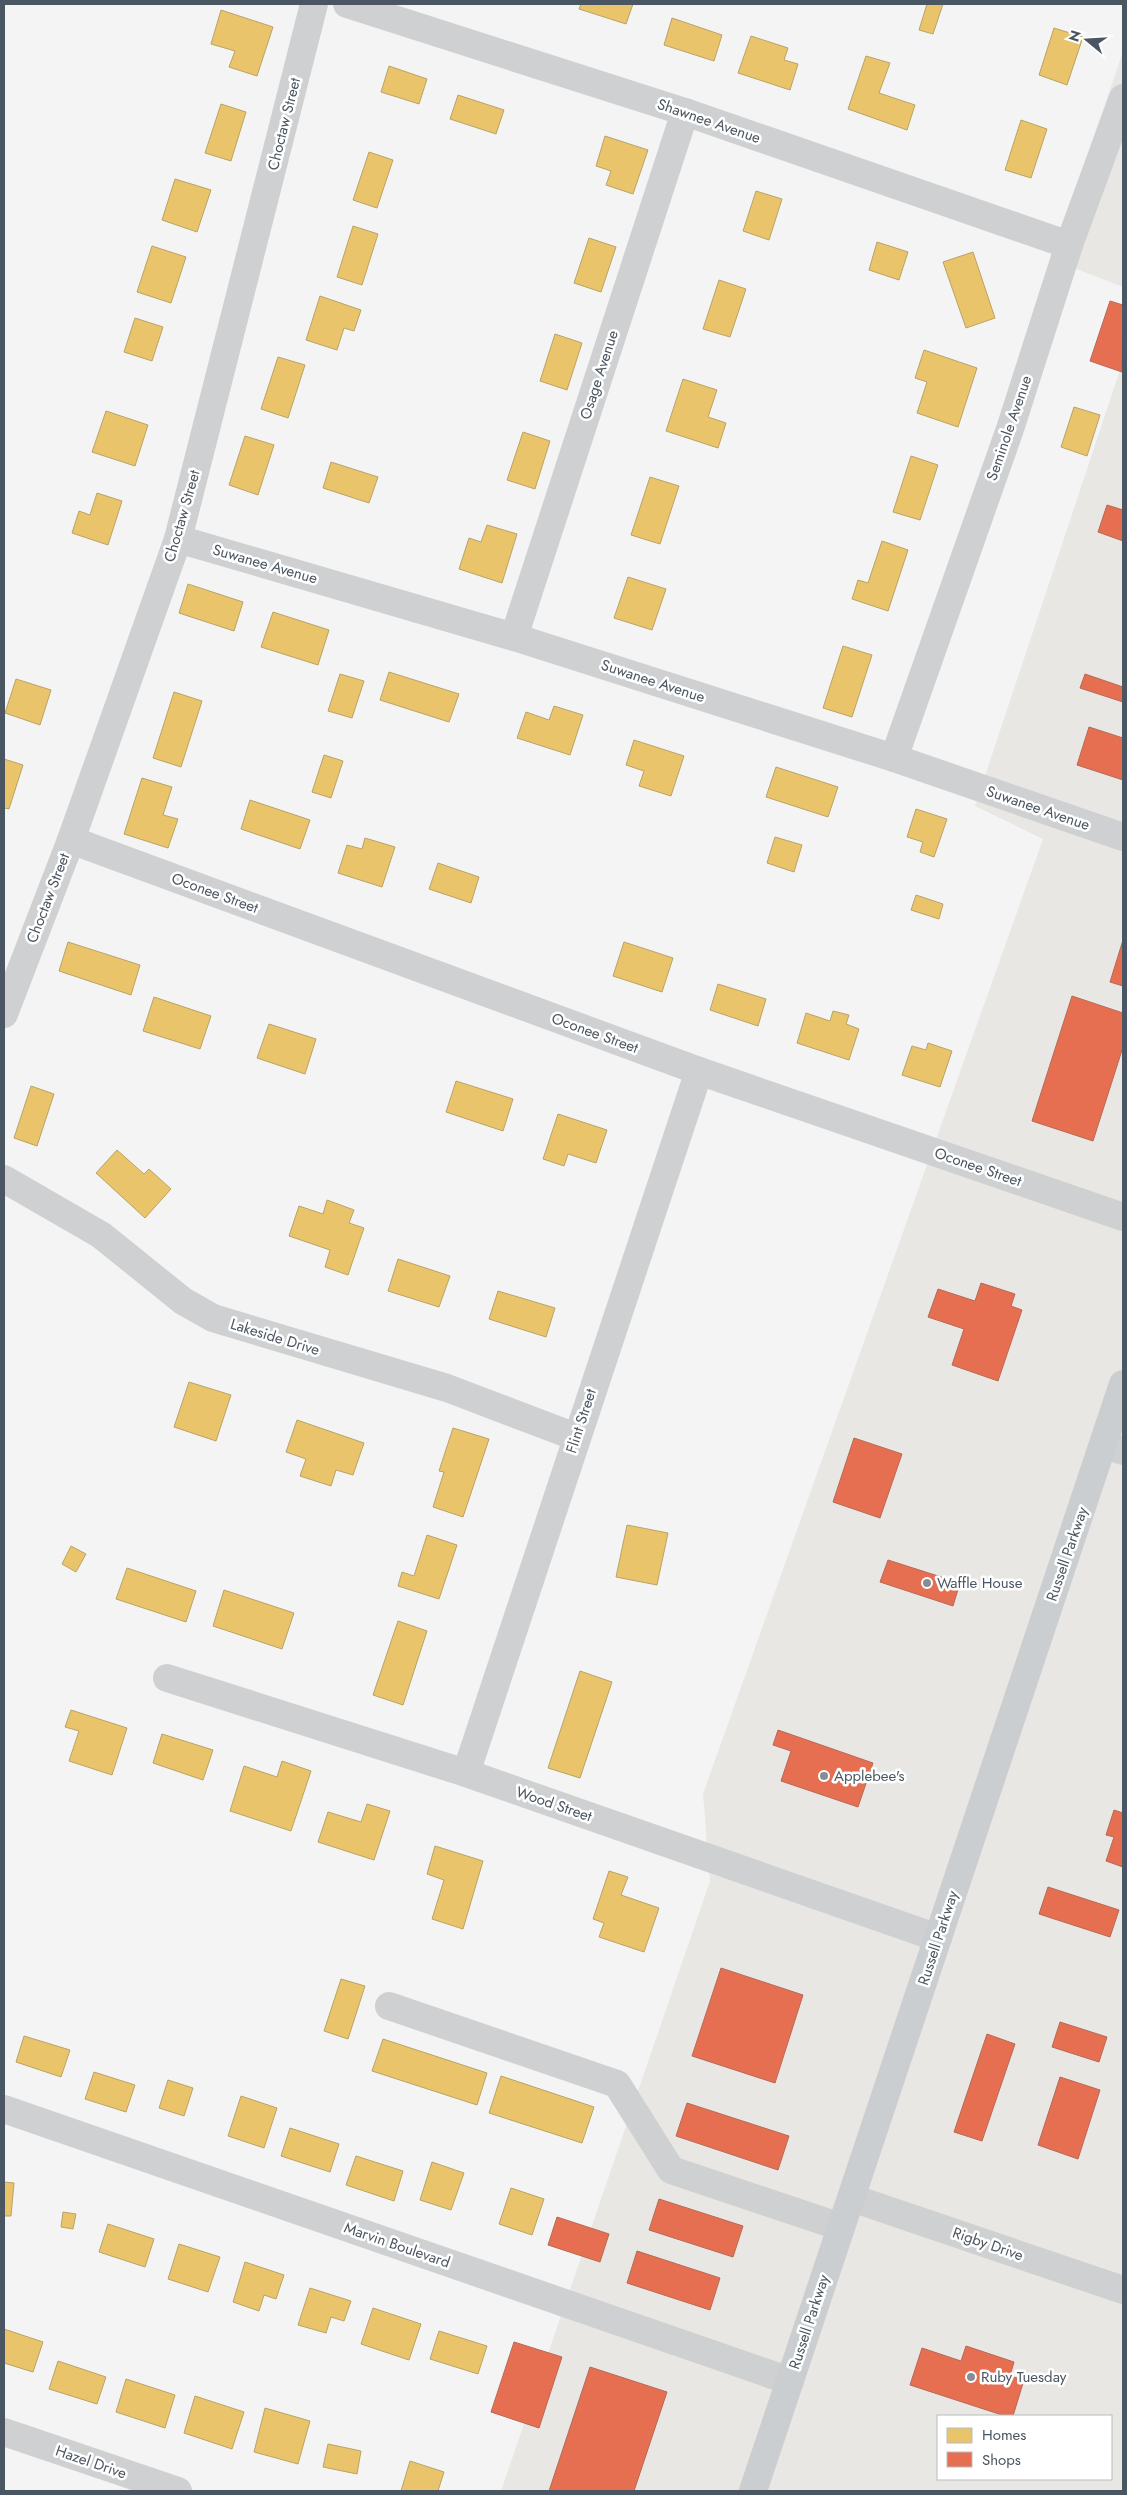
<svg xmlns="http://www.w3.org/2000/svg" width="1127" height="2495" viewBox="0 0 1127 2495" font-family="Jost,sans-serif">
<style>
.commercial{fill:#e8e7e3;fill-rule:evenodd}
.homes{fill:#e9c46a;stroke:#b9a367}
.shops{fill:#e76f51;stroke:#b86856}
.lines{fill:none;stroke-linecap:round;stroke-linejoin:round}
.minor{stroke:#ced0d2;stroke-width:28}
.major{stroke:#caced1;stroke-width:28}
.poi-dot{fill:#868d94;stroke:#fff;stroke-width:2}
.labels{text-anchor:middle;stroke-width:5;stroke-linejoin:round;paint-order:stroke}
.street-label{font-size:15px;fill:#4a5661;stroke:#fff}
.poi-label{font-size:15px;fill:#4a5661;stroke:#fff;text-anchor:start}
</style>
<rect width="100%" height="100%" fill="#f4f4f4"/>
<g class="commercial">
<polygon points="1123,52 1123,287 1051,259"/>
<path d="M1123,361V2491H501L710,1881L703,1794L1043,839L975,806ZM938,2416H1111V2479H938Z"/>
</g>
<g class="homes">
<polygon points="581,4 633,4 626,24 579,9"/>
<polygon points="927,4 943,4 933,34 919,30"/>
<polygon points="221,10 273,27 257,76 229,67 235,51 211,44"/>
<polygon points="672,18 722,35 714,61 664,45"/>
<polygon points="1054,28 1083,37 1067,85 1039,75"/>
<polygon points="751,36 788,48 784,60 798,64 790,90 738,73"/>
<polygon points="866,56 890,63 879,93 915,105 907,130 848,109"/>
<polygon points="389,66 427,79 419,104 381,92"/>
<polygon points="458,95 504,110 496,134 450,119"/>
<polygon points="221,104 246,112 231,161 205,153"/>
<polygon points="1021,120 1047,129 1031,178 1005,170"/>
<polygon points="605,136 648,150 633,194 606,185 611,171 596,166"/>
<polygon points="369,152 393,160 377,208 353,200"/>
<polygon points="175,179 211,190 197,232 162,220"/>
<polygon points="756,191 782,199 769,240 743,231"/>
<polygon points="353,226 378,234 362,285 337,277"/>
<polygon points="589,238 616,247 601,292 574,283"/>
<polygon points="877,242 908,252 899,280 869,270"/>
<polygon points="152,246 186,257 171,303 137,292"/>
<polygon points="973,252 995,318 966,328 943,262"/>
<polygon points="719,280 746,289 730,337 703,329"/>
<polygon points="320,296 361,310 354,331 344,328 337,350 306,340"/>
<polygon points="135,318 163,327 152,361 124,352"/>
<polygon points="555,334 582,343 567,390 540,381"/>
<polygon points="924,350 977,368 958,427 917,413 927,382 915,378"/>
<polygon points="278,357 305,365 288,418 261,409"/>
<polygon points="683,379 717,390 708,417 726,423 718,448 666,431"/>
<polygon points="1074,407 1100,415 1087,456 1061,447"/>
<polygon points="106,411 148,425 135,466 92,452"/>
<polygon points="523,432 550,441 535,489 507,480"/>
<polygon points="245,436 274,445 258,495 229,485"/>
<polygon points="911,456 938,465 920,520 893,512"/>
<polygon points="331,462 378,477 369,503 323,488"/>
<polygon points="650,477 679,486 660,544 631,535"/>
<polygon points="97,493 122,501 108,545 72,533 79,511 90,515"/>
<polygon points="487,525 517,534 502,583 459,569 469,538 481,542"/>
<polygon points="882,541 908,550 888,611 852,599 858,580 868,583"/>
<polygon points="628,577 666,589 652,630 614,618"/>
<polygon points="188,584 243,602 234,631 179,613"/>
<polygon points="273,612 329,630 318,665 261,647"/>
<polygon points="843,646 872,655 852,717 823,708"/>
<polygon points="389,672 459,694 449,722 380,700"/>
<polygon points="340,674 364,681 352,718 328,711"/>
<polygon points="16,679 51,690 40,725 5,713"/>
<polygon points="174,692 202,701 181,767 153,758"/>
<polygon points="554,706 583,715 570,755 517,738 526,712 549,720"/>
<polygon points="634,740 684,756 671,796 639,786 644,771 626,765"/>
<polygon points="324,755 343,761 331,798 312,792"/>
<polygon points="4,759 23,765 9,809 4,808"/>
<polygon points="776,767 838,787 828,817 766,797"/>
<polygon points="142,778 172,787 163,815 178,819 168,848 124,834"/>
<polygon points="250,800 310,820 300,849 241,829"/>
<polygon points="916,809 947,819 934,857 920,852 923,842 907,837"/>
<polygon points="775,837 802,845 794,872 767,863"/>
<polygon points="365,838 395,847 382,887 338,873 347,845 362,849"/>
<polygon points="438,863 479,877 471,903 429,889"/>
<polygon points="916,895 943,904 939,919 911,910"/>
<polygon points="68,942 140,965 131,995 59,971"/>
<polygon points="624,942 673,958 662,992 613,976"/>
<polygon points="718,984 766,999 758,1026 710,1010"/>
<polygon points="154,997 211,1016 200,1049 143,1031"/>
<polygon points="833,1011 849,1015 846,1024 859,1029 849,1060 797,1043 806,1013 830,1021"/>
<polygon points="269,1024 316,1039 305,1074 257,1058"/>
<polygon points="928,1043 952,1051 940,1087 902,1075 912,1046 926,1050"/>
<polygon points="456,1081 513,1099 503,1131 446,1112"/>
<polygon points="31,1086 54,1094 37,1146 14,1138"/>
<polygon points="558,1114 607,1130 596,1163 568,1154 564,1166 543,1159"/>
<polygon points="117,1150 144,1174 149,1169 171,1189 145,1218 96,1173"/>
<polygon points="327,1200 354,1210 349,1223 364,1228 348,1275 325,1267 330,1250 289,1236 299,1206 323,1214"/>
<polygon points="398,1259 450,1276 439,1307 388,1291"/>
<polygon points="498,1291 555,1308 546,1337 489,1319"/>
<polygon points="189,1382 231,1395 216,1441 174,1427"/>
<polygon points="297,1420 364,1443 353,1475 336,1470 331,1486 300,1476 306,1459 286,1452"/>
<polygon points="453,1428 489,1439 463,1517 433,1507 444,1472 439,1471"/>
<polygon points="627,1525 668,1533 657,1585 616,1577"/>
<polygon points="427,1535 457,1545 439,1599 398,1586 402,1572 414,1576"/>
<polygon points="71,1546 86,1554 76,1572 62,1564"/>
<polygon points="127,1568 196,1591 186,1622 116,1599"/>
<polygon points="224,1590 294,1613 282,1649 213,1626"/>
<polygon points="398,1621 427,1631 403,1705 373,1695"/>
<polygon points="580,1671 612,1682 580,1778 548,1768"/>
<polygon points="71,1710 127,1728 112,1775 69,1761 79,1731 65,1727"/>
<polygon points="162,1734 213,1750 203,1780 153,1763"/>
<polygon points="282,1761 311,1771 291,1831 230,1811 244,1766 277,1777"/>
<polygon points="367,1804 390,1811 374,1860 318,1842 328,1812 361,1822"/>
<polygon points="435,1846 483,1861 463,1929 432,1919 444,1880 427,1874"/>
<polygon points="609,1871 628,1877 621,1895 659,1908 644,1952 599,1937 604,1923 593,1919"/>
<polygon points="341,1979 365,1986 348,2039 324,2031"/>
<polygon points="24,2036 70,2050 61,2077 16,2062"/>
<polygon points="383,2039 487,2073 477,2105 372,2071"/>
<polygon points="94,2072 135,2085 126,2112 85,2099"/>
<polygon points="501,2076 594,2107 582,2143 489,2113"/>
<polygon points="168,2080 193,2088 184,2116 159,2108"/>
<polygon points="241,2096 277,2108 264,2148 228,2136"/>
<polygon points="290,2128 339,2144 330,2172 281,2156"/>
<polygon points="356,2156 403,2171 394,2201 346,2185"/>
<polygon points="432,2162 464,2173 451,2210 420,2200"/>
<polygon points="4,2182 14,2183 11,2216 4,2216"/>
<polygon points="511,2188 544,2199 532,2235 499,2224"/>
<polygon points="63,2212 76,2214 73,2229 61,2227"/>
<polygon points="108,2224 154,2239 145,2267 99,2252"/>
<polygon points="179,2244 220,2257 208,2292 168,2279"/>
<polygon points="245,2262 284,2275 276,2299 264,2295 259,2311 233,2302"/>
<polygon points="310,2288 351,2301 344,2321 331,2317 326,2333 298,2325"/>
<polygon points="373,2308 421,2324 409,2360 361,2344"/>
<polygon points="4,2329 43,2342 33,2372 4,2363"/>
<polygon points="439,2331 487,2346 478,2374 430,2359"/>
<polygon points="58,2361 106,2377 97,2404 49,2389"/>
<polygon points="126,2379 175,2395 165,2428 116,2412"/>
<polygon points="195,2396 244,2412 232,2449 184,2433"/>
<polygon points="265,2408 310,2421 298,2464 254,2452"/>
<polygon points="328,2444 361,2451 357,2474 323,2467"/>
<polygon points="410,2461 444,2472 438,2491 401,2491"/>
</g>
<g class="shops">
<polygon points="1110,301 1123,305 1122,372 1090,361"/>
<polygon points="1107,505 1123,510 1123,541 1098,532"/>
<polygon points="1085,674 1123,687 1123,702 1080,688"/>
<polygon points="1089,727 1123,738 1123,780 1077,765"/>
<polygon points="1123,940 1123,986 1110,982"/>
<polygon points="1072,996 1123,1013 1123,1047 1093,1141 1032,1121"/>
<polygon points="981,1283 1015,1294 1011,1306 1022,1310 998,1381 952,1365 964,1329 928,1317 938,1289 975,1301"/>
<polygon points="854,1438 902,1454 880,1518 833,1502"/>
<polygon points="888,1560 960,1583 953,1606 880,1582"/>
<polygon points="778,1730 873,1763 858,1807 781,1781 791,1751 773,1745"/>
<polygon points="1114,1810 1123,1813 1123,1867 1106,1861 1114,1837 1106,1835"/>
<polygon points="1048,1887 1119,1910 1110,1937 1039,1914"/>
<polygon points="721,1968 803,1995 775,2083 692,2056"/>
<polygon points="1060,2022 1107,2037 1099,2062 1052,2047"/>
<polygon points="987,2034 1015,2044 982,2141 954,2132"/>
<polygon points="1060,2077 1100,2090 1078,2159 1038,2145"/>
<polygon points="687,2103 789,2136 778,2170 676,2136"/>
<polygon points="659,2199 743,2226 733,2257 649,2230"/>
<polygon points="557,2217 609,2234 600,2262 548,2245"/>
<polygon points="637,2251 720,2278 710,2310 627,2283"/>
<polygon points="514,2342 562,2357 539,2428 491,2412"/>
<polygon points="966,2346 1014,2362 1010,2376 1024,2380 1013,2416 1005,2416 910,2385 922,2348 961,2361"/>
<polygon points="590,2367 667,2392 634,2491 549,2491"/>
</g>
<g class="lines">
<g class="minor">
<polyline points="347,4 685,112 1069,245"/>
<polyline points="178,539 514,637 894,758 1123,837"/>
<polyline points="514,637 685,112"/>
<polyline points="894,758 1010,429 1069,245 1123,98"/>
<polyline points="71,840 699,1071 1123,1217"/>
<polyline points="4,1014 71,840 178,539 314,4"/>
<polyline points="4,1179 101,1235 183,1301 213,1318 447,1388 576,1437"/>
<polyline points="1104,1445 1123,1451"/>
<polyline points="167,1678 466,1773 938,1938"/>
<polyline points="466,1773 699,1071"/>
<polyline points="389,2006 617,2084 671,2170 841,2227"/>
<polyline points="4,2109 790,2381"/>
<polyline points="852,2198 1123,2290"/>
<polyline points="4,2432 178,2491"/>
</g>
<polyline class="major" points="753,2491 1123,1384"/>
</g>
<g class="poi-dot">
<circle cx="927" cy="1583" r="5"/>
<circle cx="824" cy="1776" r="5"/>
<circle cx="971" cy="2377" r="5"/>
</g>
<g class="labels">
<g class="street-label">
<text transform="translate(709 121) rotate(19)" y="5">Shawnee Avenue</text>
<text transform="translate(284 124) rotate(-76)" y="5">Choctaw Street</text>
<text transform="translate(599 375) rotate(-72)" y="5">Osage Avenue</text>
<text transform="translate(1009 428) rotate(-71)" y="5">Seminole Avenue</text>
<text transform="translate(182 516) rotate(-74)" y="5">Choctaw Street</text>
<text transform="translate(265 564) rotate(16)" y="5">Suwanee Avenue</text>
<text transform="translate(653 681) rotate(18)" y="5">Suwanee Avenue</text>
<text transform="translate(1038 808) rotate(19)" y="5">Suwanee Avenue</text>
<text transform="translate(215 893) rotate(20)" y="5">Oconee Street</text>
<text transform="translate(48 898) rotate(-69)" y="5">Choctaw Street</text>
<text transform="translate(595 1033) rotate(20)" y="5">Oconee Street</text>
<text transform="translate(978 1167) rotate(19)" y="5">Oconee Street</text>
<text transform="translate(275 1337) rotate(17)" y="5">Lakeside Drive</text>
<text transform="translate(581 1421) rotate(-72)" y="5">Flint Street</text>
<text transform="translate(1067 1554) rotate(-71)" y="5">Russell Parkway</text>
<text transform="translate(554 1804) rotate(19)" y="5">Wood Street</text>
<text transform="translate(938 1938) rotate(-72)" y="5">Russell Parkway</text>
<text transform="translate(988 2244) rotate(19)" y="5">Rigby Drive</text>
<text transform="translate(397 2245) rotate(19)" y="5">Marvin Boulevard</text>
<text transform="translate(809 2322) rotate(-72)" y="5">Russell Parkway</text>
<text transform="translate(91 2462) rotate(19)" y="5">Hazel Drive</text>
</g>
<g class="poi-label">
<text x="937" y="1588">Waffle House</text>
<text x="834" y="1781">Applebee's</text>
<text x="981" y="2382">Ruby Tuesday</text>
</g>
</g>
<rect width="1127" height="2495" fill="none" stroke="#4a5661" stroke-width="10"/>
<rect x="937" y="2415" width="175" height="65" fill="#ffffff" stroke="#b7bbc0"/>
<rect x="947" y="2428" width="25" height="15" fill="#e9c46a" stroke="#b7bbc0"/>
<text x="982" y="2440" font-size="15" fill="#4a5661">Homes</text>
<rect x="947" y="2452" width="25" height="15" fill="#e76f51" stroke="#b7bbc0"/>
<text x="982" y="2465" font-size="15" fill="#4a5661">Shops</text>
<g transform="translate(1087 40) rotate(288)" stroke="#ffffff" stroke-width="4" paint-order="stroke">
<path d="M0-4L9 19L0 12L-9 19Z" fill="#4a5661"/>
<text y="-8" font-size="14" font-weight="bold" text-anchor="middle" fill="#4a5661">N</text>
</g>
</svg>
